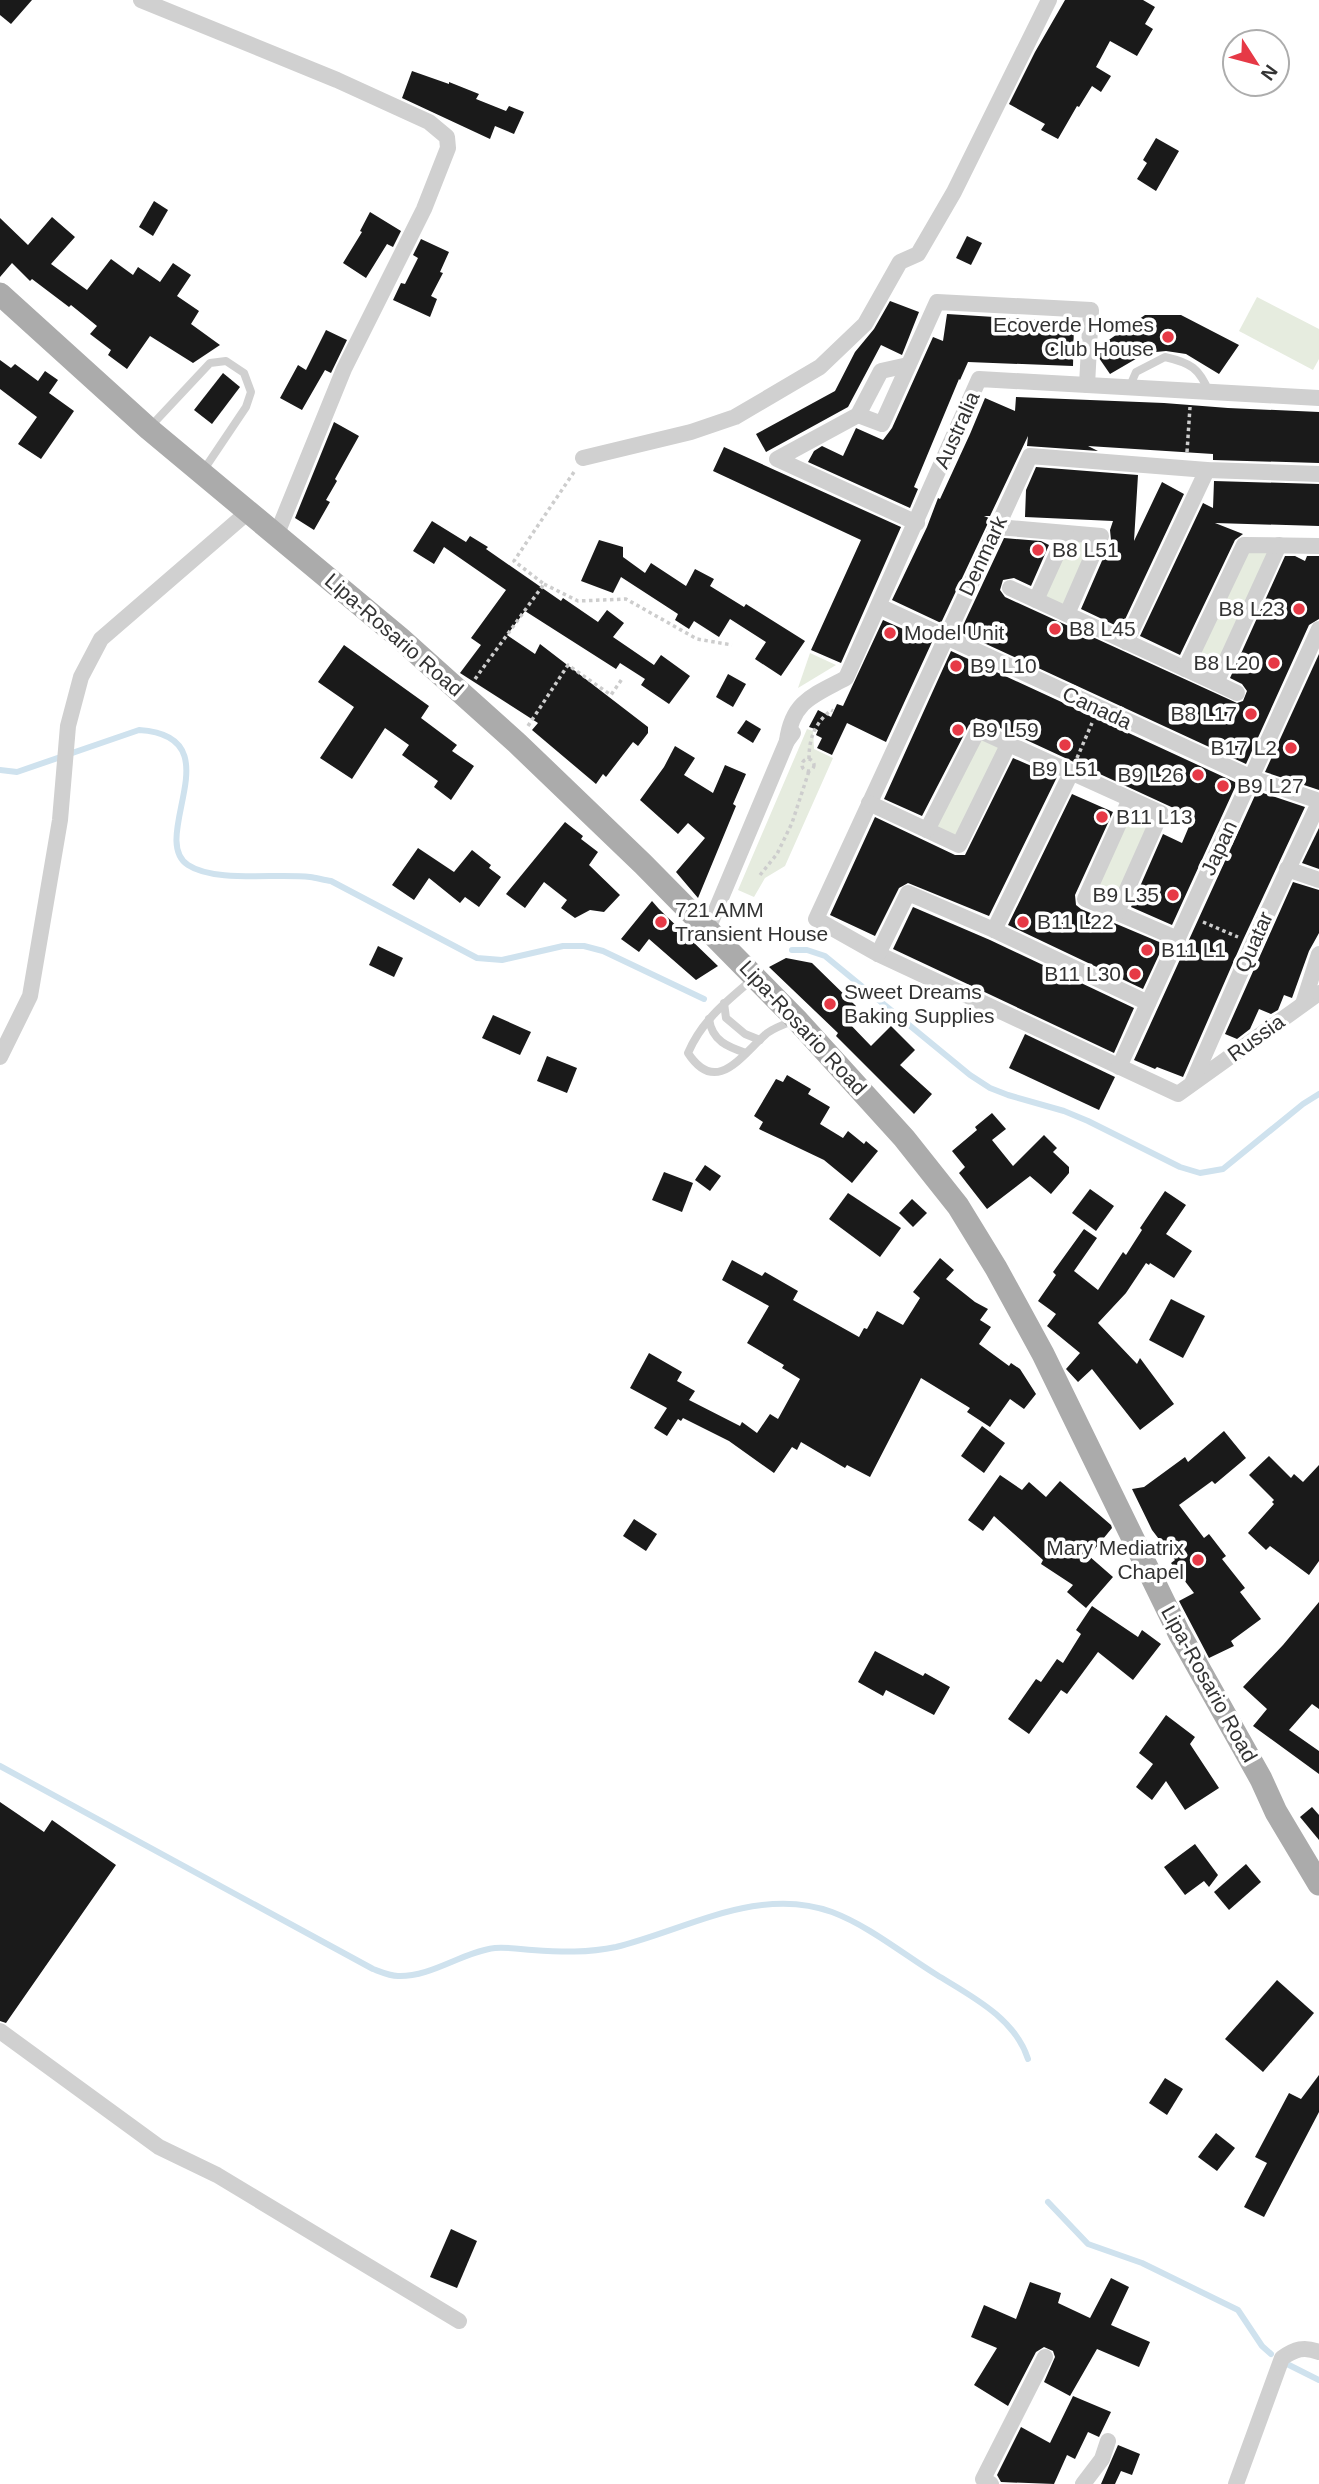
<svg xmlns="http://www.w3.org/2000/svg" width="1319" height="2484" viewBox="0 0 1319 2484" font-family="Helvetica,sans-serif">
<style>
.green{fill:#e6ecdf}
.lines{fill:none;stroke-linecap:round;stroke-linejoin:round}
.stream{stroke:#cfe2ee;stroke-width:6}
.building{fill:#1a1a1a}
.path{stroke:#cdcdcd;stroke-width:3.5;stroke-dasharray:3.5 3.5;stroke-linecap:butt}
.service{stroke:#d0d0d0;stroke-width:8}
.minor{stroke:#d0d0d0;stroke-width:16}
.primary{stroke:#ababab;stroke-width:23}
.poi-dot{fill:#e63946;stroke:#fff;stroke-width:2.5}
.labels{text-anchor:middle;stroke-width:7;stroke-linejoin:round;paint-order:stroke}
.poi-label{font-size:21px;fill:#333;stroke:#fff;text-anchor:start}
.street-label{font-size:21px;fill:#333;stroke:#fff}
</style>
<rect width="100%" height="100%" fill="#fff"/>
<g class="green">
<polygon points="1257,297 1319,329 1319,359 1313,370 1239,331"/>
<polygon points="1066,534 1101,536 1067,614 1036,600"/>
<polygon points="1244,545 1279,545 1216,683 1185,669"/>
<polygon points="810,653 836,665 798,688"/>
<polygon points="807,729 813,731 814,749 833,758 785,866 765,878 754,897 738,890"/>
<polygon points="978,730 1008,745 959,845 927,830"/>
<polygon points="1130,799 1161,813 1117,912 1085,899"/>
</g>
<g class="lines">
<g class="stream">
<path d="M0,770L17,772L139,730C236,736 147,838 188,865C215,883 277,873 310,877C317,878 324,880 331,881L477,958L502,960L563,946H584L603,951L704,999"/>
<polyline points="792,950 807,950 825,956 970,1075 990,1088 1008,1095 1064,1111 1088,1121 1180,1167 1200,1173 1223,1169 1303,1104 1319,1094"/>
<path d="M0,1766L373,1969C381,1972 390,1976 398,1976C432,1977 462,1952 495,1948C507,1947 520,1949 532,1950C561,1952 588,1953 616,1947C686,1930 759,1885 832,1912C869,1926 903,1954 937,1975C971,1996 1015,2018 1028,2059"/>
<polyline points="1048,2202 1088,2244 1142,2263 1238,2310 1262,2346 1271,2354"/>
<polyline points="1285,2363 1319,2380"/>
</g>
</g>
<g class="building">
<polygon points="0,0 32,0 11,24 0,15"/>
<polygon points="1065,0 1143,0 1155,7 1145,24 1153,29 1137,56 1110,41 1096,67 1111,76 1101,92 1092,86 1079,107 1077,106 1058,139 1041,130 1045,124 1009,104 1035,52"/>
<polygon points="412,71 449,84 449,82 479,94 476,99 506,111 509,106 524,112 514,134 495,126 490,139 402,98"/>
<polygon points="1156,138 1179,151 1156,191 1137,179 1147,163 1143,160"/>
<polygon points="154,201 168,210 153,236 139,227"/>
<polygon points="370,212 401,231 393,247 387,244 366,278 343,263 362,232 360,231"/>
<polygon points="52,217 75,237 51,264 87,290 111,259 133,275 138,267 160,282 173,263 191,275 177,296 199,311 191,324 220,345 193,363 150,336 127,369 108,355 111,350 90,334 97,326 71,305 69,307 32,279 30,281 12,263 0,277 0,218 28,245"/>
<polygon points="967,236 982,243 971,265 956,258"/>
<polygon points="421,239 449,252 440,272 443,273 431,296 437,299 430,317 393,300 401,283 405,284 418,258 413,255"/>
<polygon points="890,301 919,312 902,355 881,345 848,407 766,452 756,434 835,391 855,352 874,329"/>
<polygon points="947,314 1074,322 1073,366 968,362 960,380 959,379 914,487 918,489 910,508 808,462 814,451 822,446 843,456 856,428 883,440 892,428 933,337 943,341"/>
<polygon points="1145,315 1181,315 1239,345 1219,374 1186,354 1166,351 1146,353 1110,374 1099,358 1100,346"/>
<polygon points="326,330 347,340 331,373 325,370 302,410 280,398 298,365 306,370"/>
<polygon points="0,360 11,368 15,364 38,381 45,371 58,380 49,393 74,411 41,459 18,444 37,417 0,389"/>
<polygon points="223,373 240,387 212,424 194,410"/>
<polygon points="1016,397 1164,403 1228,408 1319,412 1319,463 1213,460 1213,454 1088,446 1098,451 1027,446 1028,436 990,516 984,516 989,518 988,523 941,623 892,600 927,527 938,498 940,499 970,434 985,398 1015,411"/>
<polygon points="334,422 359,436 335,479 337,481 326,500 330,502 314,530 295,518"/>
<polygon points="724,447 901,527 841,663 811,650 861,540 713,471"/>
<polygon points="1036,467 1138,475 1134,541 1162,482 1184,494 1121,628 1081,609 1111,540 1110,530 1113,521 1025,517 1026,490"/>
<polygon points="1214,481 1319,484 1319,526 1215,523 1243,534 1235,540 1180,655 1140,636 1203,503 1213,508"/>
<polygon points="432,521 466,542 470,536 488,547 486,549 561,601 563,598 598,622 607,610 624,623 613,637 654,665 661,655 690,676 669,704 641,685 645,679 620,663 616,669 525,611 507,635 535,654 540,644 648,727 648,733 638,746 633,742 606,777 603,774 596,784 532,730 538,723 460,673 481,645 471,638 506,590 444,547 434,564 413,551"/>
<polygon points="1004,538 1041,541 1049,545 1031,586 1014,578 1003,580 1000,590 1005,597 1237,703 1243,701 1247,691 1242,684 1230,678 1285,556 1295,556 1305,561 1307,556 1319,556 1319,619 1309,625 1246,764 960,632"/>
<polygon points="599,540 623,547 623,557 645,573 651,563 686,586 695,569 714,579 710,586 744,607 746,604 805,641 781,676 755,659 766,642 730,619 719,637 694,621 689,629 675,620 678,614 621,577 613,593 581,581"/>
<polygon points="883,620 932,642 886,742 847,723 832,755 817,748 822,738 816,735 818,730 809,727 818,710 831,717 837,704 843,706"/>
<polygon points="344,645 429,706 421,718 457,745 452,751 474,766 451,800 434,787 438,781 402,755 409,745 385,728 352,779 320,758 354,707 318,682"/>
<polygon points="951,651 1237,783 1172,925 1131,907 1163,834 1182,843 1193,817 998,727 976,718 969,725 922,816 884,799"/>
<polygon points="1319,654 1319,790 1265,772"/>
<polygon points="728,674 746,684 733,707 716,697"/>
<polygon points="746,720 761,729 753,743 737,733"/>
<polygon points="675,746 695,758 684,775 713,793 725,765 746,774 733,804 736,806 698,898 676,872 705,838 688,823 678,834 640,800 664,767"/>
<polygon points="1013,758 1057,777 989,916 908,883 899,888 875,936 830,915 875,817 955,855 965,855"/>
<polygon points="1257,791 1305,807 1243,940 1183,1077 1157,1067 1155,1069 1134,1060"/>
<polygon points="1072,794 1113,812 1075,895 1076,905 1081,909 1164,944 1143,989 1008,925"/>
<polygon points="565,822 583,836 581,839 598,852 589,865 620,895 604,912 590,910 575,918 561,908 567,900 544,882 525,908 506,894"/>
<polygon points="1319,828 1319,869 1302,863"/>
<polygon points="418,848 454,872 472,850 491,865 489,868 501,877 479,907 465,897 460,903 429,878 414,900 392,885"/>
<polygon points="1293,882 1319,890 1319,933 1309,951 1292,998 1284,995 1278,1010 1271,1014 1259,1009 1250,1029 1237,1039 1225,1034"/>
<polygon points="652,901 659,909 718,966 696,980 649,939 639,952 621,939"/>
<polygon points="913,907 990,940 1134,1008 1114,1053 893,949"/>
<polygon points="378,946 403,958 394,977 369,965"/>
<polygon points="786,958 812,963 856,1006 844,1018 871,1046 891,1026 915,1050 900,1065 932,1094 914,1114 836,1036 838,1033 769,967"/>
<polygon points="493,1015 531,1032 520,1055 482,1038"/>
<polygon points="1025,1034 1115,1077 1099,1110 1009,1068"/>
<polygon points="547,1056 577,1068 567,1093 537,1081"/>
<polygon points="787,1075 811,1089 808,1094 830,1107 820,1124 843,1138 848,1131 864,1144 866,1141 878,1151 852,1183 824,1160 759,1129 763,1122 754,1116 776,1079 783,1082"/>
<polygon points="992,1113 1006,1129 992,1140 1013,1166 1044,1135 1057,1148 1053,1152 1069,1167 1069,1173 1051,1194 1030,1176 987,1209 959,1173 965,1167 952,1151 977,1130 975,1127"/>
<polygon points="705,1165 721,1176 710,1191 695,1180"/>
<polygon points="664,1172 693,1183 682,1212 652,1200"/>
<polygon points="1090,1189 1114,1206 1096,1231 1072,1213"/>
<polygon points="1165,1191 1186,1205 1166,1234 1192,1251 1174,1278 1150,1263 1149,1265 1146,1263 1126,1293 1098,1323 1137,1364 1140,1358 1174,1404 1140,1430 1092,1369 1078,1382 1066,1369 1080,1353 1047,1326 1056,1314 1038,1301 1056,1275 1053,1272 1084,1229 1097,1238 1074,1271 1098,1290 1123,1252 1126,1255 1142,1230 1140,1228"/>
<polygon points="848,1193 901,1228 880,1257 829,1219"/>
<polygon points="912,1199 927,1213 913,1227 899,1213"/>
<polygon points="940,1258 954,1270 946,1279 975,1302 988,1309 980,1320 991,1327 979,1344 1009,1366 1011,1363 1020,1369 1036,1394 1024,1409 1010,1399 990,1427 967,1412 970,1408 921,1378 870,1477 847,1465 845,1468 801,1442 797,1450 792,1447 774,1473 729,1441 683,1418 681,1421 678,1419 667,1436 654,1428 667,1408 630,1388 649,1353 682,1372 677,1381 695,1391 689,1400 740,1426 742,1422 757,1433 770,1414 778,1419 800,1379 782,1368 784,1365 747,1343 769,1306 722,1280 732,1260 762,1276 765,1272 798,1291 793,1300 859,1337 864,1328 867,1329 877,1311 903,1325 920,1298 913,1292"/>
<polygon points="1171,1299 1205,1316 1183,1358 1149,1340"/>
<polygon points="982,1426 1005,1443 984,1473 961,1456"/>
<polygon points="1224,1431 1246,1458 1215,1484 1212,1481 1179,1505 1204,1538 1209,1534 1226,1556 1222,1559 1245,1588 1240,1592 1261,1619 1231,1641 1234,1646 1209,1658 1179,1601 1194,1593 1171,1563 1175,1560 1152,1530 1132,1489 1144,1487 1185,1457 1188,1462"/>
<polygon points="1269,1456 1291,1478 1294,1474 1303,1482 1319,1465 1319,1561 1309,1575 1270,1546 1266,1550 1248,1533 1274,1504 1272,1502 1274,1500 1249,1475"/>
<polygon points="1000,1475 1022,1490 1029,1482 1046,1497 1060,1481 1111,1525 1112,1528 1089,1556 1113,1577 1086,1608 1067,1592 1073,1585 1041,1564 1043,1560 994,1516 983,1531 968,1520"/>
<polygon points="634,1519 657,1534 646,1551 623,1536"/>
<polygon points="1319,1602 1319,1709 1312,1704 1289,1730 1319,1751 1319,1774 1253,1726 1267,1709 1243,1687 1283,1645"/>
<polygon points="1092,1606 1138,1637 1142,1630 1161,1644 1133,1680 1098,1652 1067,1694 1061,1690 1029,1734 1008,1719 1036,1679 1041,1682 1057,1659 1063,1663 1081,1634 1076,1630"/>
<polygon points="875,1651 923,1676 925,1673 950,1687 934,1715 886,1690 883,1696 858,1682"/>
<polygon points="1166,1715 1195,1737 1190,1744 1219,1788 1185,1810 1166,1781 1152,1800 1136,1787 1153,1764 1139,1753"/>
<polygon points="0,1802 44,1832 52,1820 116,1865 6,2023 0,2021"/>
<polygon points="1312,1807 1319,1815 1319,1840 1300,1817"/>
<polygon points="1195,1844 1218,1875 1209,1887 1204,1881 1185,1895 1164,1867"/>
<polygon points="1246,1864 1261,1882 1229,1910 1214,1892"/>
<polygon points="1277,1980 1314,2013 1263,2072 1225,2039"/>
<polygon points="1319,2075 1319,2112 1264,2217 1244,2207 1267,2163 1255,2157 1289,2093 1301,2099"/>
<polygon points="1165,2078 1183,2089 1167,2115 1149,2103"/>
<polygon points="1216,2133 1235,2148 1217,2171 1198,2157"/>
<polygon points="451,2229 477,2241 457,2288 430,2277"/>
<polygon points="1111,2278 1129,2287 1111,2325 1150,2342 1139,2367 1097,2349 1070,2396 1044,2382 1055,2357 1053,2351 1044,2347 1036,2352 1008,2406 974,2385 997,2348 971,2337 984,2305 1016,2319 1030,2282 1061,2293 1058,2303 1090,2318"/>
<polygon points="1073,2396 1111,2412 1099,2437 1088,2432 1075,2459 1067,2455 1054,2484 1001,2482 997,2475 1021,2427 1050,2443"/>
<polygon points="1118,2445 1140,2454 1132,2475 1121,2471 1115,2484 1101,2484"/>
</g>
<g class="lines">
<g class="path">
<polyline points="1187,452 1190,407"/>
<polyline points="544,584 578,601 626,599 697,639 732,645"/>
<polyline points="475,679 544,584 514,561 574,472"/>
<polyline points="528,726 568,665 611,695 622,679"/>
<polyline points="1077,758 1092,723"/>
<path d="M809,759C809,737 815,724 831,710L833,711"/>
<circle cx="808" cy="765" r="6"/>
<polyline points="760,875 777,854 792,823 809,771"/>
<polyline points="1203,922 1238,937"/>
</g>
<g class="service">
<path d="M1129,388L1136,372L1165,357C1191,363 1199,368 1209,392"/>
<polyline points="150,427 210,363 226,361 244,373 251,392 246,407 203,471"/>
<path d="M754,978C727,1001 702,1020 688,1053C716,1096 741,1056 765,1035C772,1028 784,1025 794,1020"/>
<polyline points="724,1003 726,1018 745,1034 760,1040"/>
<path d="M709,1019C712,1041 728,1047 746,1053"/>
</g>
<g class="minor">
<polyline points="141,0 337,80 429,122 447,137 448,148 424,209 344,369 276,536"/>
<polyline points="908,365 881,371 858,415 777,459 917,523"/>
<polyline points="858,415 882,424 937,302 1091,310 1087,385"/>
<polyline points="583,458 691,432 735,417 820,367 865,324 900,262 918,254 954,192 1049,0"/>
<polyline points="1319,474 1207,470 1030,456 816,919 878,954 1178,1094 1319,993"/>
<polyline points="997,527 1101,536 1067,614"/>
<polyline points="1066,534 1036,600 1216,683 1279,545"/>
<polyline points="1010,588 1036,600"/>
<polyline points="879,606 1252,778 1319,801"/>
<polyline points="1126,642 1207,470"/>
<polyline points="1185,669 1244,545 1319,546"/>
<polyline points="1216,683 1237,693"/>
<path d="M787,741C792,701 814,695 846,678L979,379L1319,398"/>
<polyline points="1130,799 1085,899 1178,939"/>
<polyline points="869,803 959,845 1008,745"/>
<polyline points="927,830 978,730 1161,813 1117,912"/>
<polyline points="1287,869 1319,880"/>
<polyline points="708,929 787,741 793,733"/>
<polyline points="994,930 1071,773"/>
<polyline points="878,954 908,893 994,930 1148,1003"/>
<polyline points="1303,1004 1319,954"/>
<polyline points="0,1057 30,996 60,820 68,726 81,677 101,639 248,512"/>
<polyline points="1119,1067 1319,629"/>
<polyline points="1193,1081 1253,944 1319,803"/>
<polyline points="0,2031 159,2147 217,2175 459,2321"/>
<polyline points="991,2484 983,2479 1045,2357"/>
<polyline points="1083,2484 1102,2459 1108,2441"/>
<path d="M1236,2484L1282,2358C1295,2349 1304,2346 1319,2352"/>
</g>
<polyline class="primary" points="0,294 149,429 400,638 517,743 643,864 796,1019 904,1138 958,1206 996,1268 1043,1354 1179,1633 1261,1779 1276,1812 1319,1884"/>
</g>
<g class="poi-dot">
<circle cx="1168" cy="337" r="7"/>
<circle cx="1038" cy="550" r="7"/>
<circle cx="1299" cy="609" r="7"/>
<circle cx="1055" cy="629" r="7"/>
<circle cx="890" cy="633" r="7"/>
<circle cx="1274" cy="663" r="7"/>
<circle cx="956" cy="666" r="7"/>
<circle cx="1251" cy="714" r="7"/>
<circle cx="958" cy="730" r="7"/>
<circle cx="1065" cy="745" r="7"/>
<circle cx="1291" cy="748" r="7"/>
<circle cx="1198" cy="775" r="7"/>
<circle cx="1223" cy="786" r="7"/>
<circle cx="1102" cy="817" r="7"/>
<circle cx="1173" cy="895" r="7"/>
<circle cx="661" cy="922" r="7"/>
<circle cx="1023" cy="922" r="7"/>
<circle cx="1147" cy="950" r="7"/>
<circle cx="1135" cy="974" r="7"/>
<circle cx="830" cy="1004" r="7"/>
<circle cx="1198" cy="1560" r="7"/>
</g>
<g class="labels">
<g class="poi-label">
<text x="1154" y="332" text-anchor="end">Ecoverde Homes<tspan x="1154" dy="24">Club House</tspan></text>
<text x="1052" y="557">B8 L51</text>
<text x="1285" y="616" text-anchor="end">B8 L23</text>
<text x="1069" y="636">B8 L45</text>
<text x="904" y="640">Model Unit</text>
<text x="1260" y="670" text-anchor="end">B8 L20</text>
<text x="970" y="673">B9 L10</text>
<text x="1237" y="721" text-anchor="end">B8 L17</text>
<text x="972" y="737">B9 L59</text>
<text x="1277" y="755" text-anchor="end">B17 L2</text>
<text x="1065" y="776" text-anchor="middle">B9 L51</text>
<text x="1184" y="782" text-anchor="end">B9 L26</text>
<text x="1237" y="793">B9 L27</text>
<text x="1116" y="824">B11 L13</text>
<text x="1159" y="902" text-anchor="end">B9 L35</text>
<text x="675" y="917">721 AMM<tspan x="675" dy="24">Transient House</tspan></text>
<text x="1037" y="929">B11 L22</text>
<text x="1161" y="957">B11 L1</text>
<text x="1121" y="981" text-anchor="end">B11 L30</text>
<text x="844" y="999">Sweet Dreams<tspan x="844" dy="24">Baking Supplies</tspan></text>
<text x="1184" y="1555" text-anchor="end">Mary Mediatrix<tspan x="1184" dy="24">Chapel</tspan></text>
</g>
<g class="street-label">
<text transform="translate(957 430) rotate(-66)" y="7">Australia</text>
<text transform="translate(983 556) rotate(-65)" y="7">Denmark</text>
<text transform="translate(394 635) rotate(41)" y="7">Lipa-Rosario Road</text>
<text transform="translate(1097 708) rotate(25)" y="7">Canada</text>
<text transform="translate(1219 848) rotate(-65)" y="7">Japan</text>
<text transform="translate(1254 942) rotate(-66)" y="7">Quatar</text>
<text transform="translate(803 1028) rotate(47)" y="7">Lipa-Rosario Road</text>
<text transform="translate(1256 1038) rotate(-36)" y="7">Russia</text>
<text transform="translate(1209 1684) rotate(61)" y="7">Lipa-Rosario Road</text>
</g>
</g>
<g transform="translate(1256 63) rotate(126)"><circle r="33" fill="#ffffff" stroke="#adadad" stroke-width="2"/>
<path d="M0-5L12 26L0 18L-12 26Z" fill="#e63946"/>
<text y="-10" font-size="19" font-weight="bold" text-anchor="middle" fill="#333333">N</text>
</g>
</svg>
